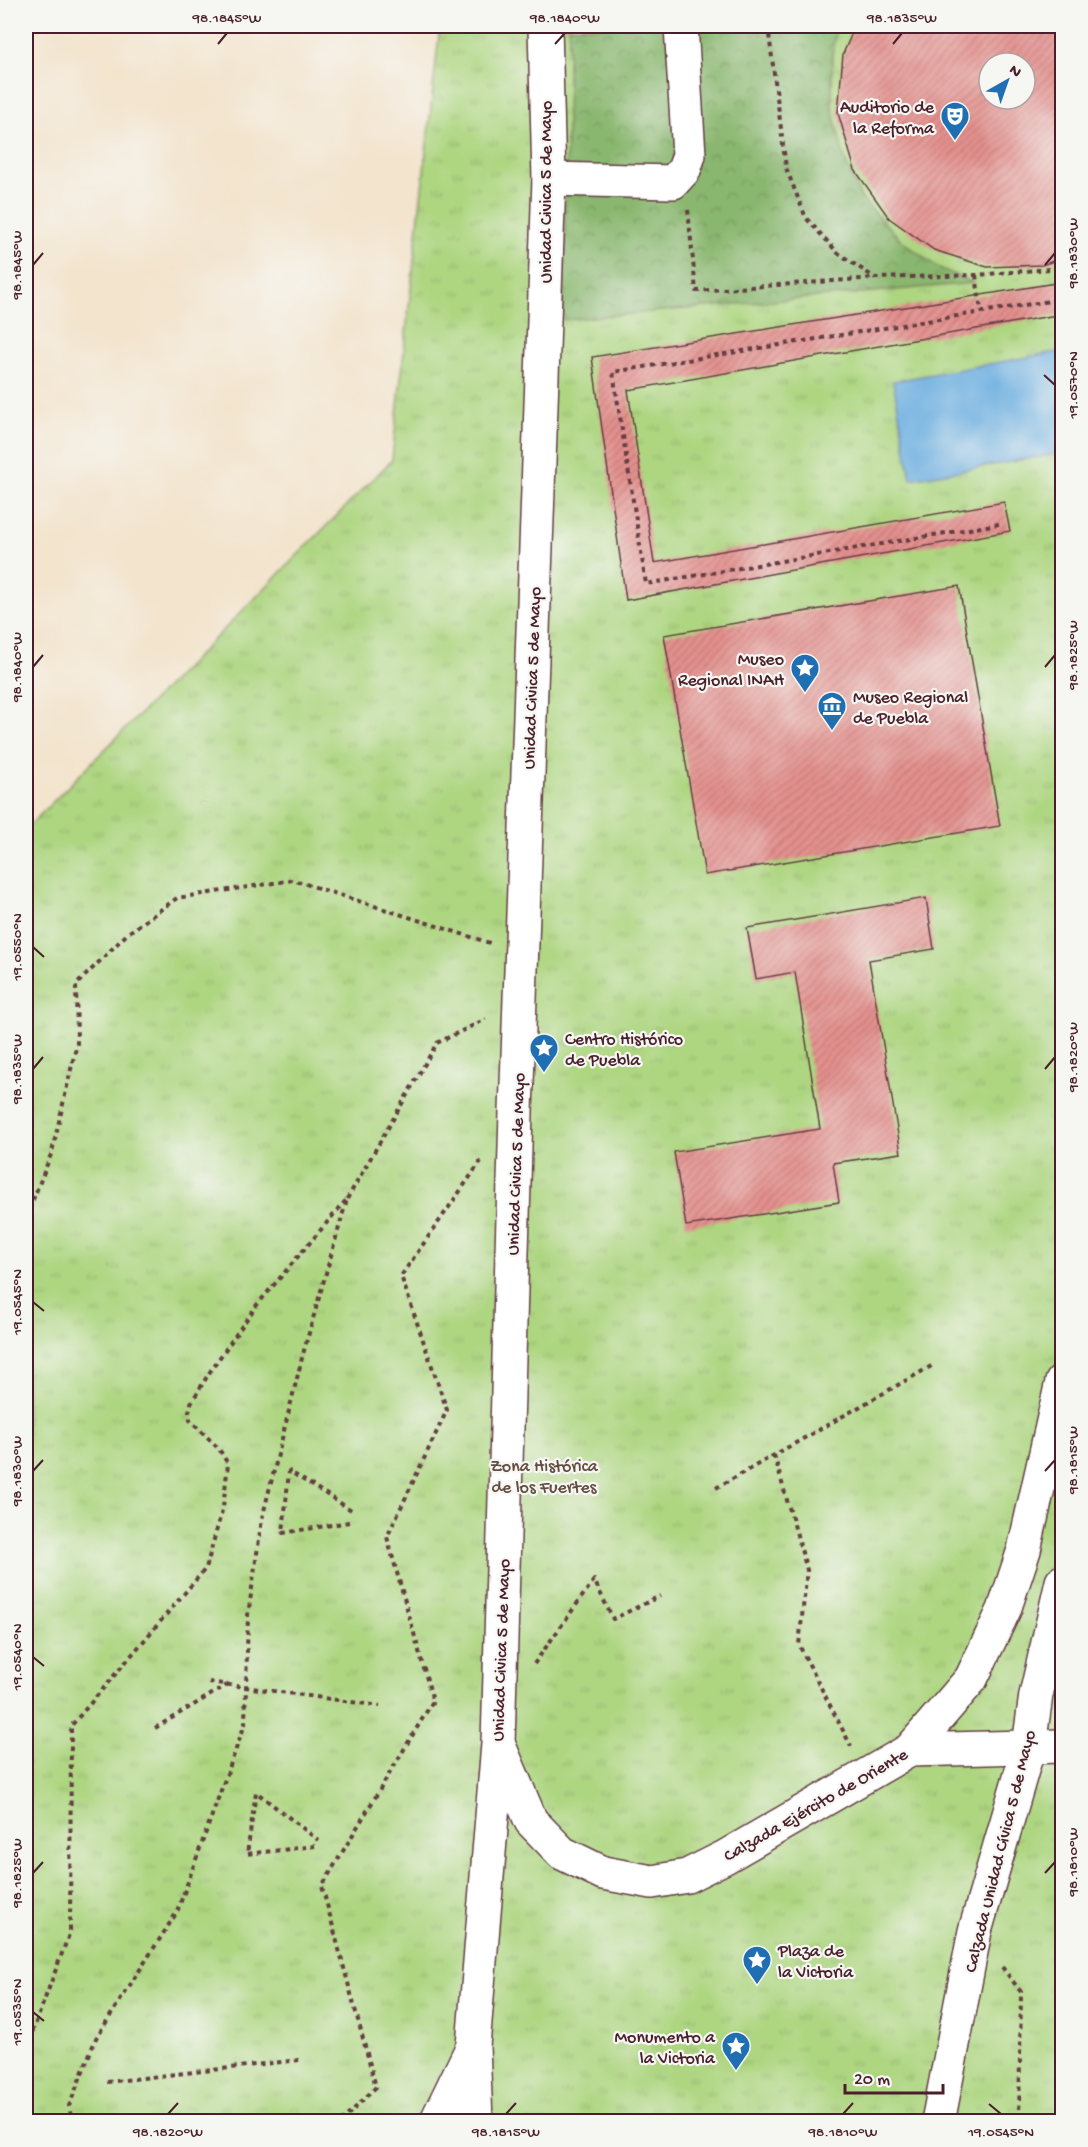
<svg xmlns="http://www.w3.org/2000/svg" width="1088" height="2147" viewBox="0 0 1088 2147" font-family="'Gochi Hand',sans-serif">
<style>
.grass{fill:url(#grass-tufts);stroke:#7c7a56;stroke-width:1.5;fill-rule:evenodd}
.forest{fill:url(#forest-crowns);stroke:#6a6b4d;stroke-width:1.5}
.water{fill:#6caee0;stroke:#5b6686;stroke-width:1.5}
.building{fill:url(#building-hatch);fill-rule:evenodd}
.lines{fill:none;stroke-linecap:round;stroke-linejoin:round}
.minor-casing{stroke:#633d43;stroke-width:36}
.path{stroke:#633d43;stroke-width:4;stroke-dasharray:4.5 4.5;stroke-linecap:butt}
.minor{stroke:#fff;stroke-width:33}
.path-bridge{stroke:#633d43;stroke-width:4;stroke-dasharray:4.5 4.5;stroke-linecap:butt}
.ticks{fill:none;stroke:#4a1f2b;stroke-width:2}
.labels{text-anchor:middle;stroke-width:4.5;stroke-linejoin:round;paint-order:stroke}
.poi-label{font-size:18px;fill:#4a1f2b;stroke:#f6f6f2;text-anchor:end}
.street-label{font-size:18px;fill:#4a1f2b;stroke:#f6f6f2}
.park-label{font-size:18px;fill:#634d40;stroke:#f6f6f2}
.neatline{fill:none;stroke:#4a1f2b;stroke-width:2}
.ticks-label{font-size:15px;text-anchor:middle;fill:#4a1f2b}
</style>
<defs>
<pattern id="grass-tufts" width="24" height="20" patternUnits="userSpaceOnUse" patternTransform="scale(1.5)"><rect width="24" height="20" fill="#aed681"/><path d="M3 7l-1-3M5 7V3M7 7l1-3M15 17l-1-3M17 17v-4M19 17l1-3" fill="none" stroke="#97b770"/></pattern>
<pattern id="forest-crowns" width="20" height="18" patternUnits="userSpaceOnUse" patternTransform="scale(1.5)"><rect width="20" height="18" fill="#8ab76f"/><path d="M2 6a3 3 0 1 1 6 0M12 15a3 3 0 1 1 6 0" fill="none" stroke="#73945b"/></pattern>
<pattern id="building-hatch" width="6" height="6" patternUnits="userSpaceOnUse" patternTransform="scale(1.5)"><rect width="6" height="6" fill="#e4918e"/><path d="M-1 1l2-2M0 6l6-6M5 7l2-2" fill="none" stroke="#bb7674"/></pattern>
</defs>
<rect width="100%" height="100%" fill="#f6f6f2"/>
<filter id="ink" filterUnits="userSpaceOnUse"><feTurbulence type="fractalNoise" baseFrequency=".0167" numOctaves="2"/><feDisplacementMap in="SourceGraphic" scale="12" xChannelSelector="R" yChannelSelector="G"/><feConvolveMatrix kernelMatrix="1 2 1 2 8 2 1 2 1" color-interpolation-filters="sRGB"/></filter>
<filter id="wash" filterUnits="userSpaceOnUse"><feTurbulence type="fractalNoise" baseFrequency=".008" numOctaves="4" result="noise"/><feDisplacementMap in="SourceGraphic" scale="24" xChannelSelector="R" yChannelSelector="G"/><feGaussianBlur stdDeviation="1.35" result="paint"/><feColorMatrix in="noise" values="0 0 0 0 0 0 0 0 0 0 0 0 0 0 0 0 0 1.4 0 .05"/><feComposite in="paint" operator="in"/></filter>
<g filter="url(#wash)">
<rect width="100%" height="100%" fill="#f3e4cd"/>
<path class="grass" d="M440,26H1062V2121L26,2122V829L392,460ZM989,63H1025V99H989Z"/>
<polygon class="forest" points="569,26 836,26 832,55 832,107 844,158 861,198 902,241 937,267 973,283 563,320"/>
<polygon class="water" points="1062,351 1062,453 911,479 893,381"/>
<g id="blocks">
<g class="building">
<path d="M855,26H1062V258L1042,265L987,267L934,250L889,218L855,170L838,113L843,54ZM989,63H1025V99H989Z"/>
<polygon points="1062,282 1062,314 628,390 654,563 1004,502 1010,531 626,600 592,357"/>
<polygon points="959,586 1000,826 705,875 664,635"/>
<polygon points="926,898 934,949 869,960 901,1153 833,1163 839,1202 686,1226 674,1152 820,1129 795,972 756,979 747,928"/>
</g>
</g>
</g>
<g filter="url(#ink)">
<use href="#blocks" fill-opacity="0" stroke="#633d43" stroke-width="1.5"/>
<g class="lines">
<g class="minor-casing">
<g id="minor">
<polyline points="549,179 673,182 684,170 689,155 681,26"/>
<polyline points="500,1748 531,1821 562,1853 603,1873 652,1882 687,1876 725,1857 910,1750 971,1679 1004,1610 1024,1550 1062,1382"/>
<polyline points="910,1750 1062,1746"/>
<polyline points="436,2122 471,2050"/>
<polyline points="476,2122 473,2046 498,1744 516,1112 549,179 545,26"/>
<polyline points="938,2122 975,1931 1029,1746 1036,1695 1062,1582"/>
</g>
</g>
<g class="path">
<polyline points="768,26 786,168 806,218 838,253 875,278 976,275 1062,268"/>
<polyline points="688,210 696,291 874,278"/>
<polyline points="976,275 981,311"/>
<polyline points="999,524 646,584 613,372 1062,299"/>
<polyline points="347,1199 437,1043 486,1019"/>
<polyline points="26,1217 52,1152 77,1043 76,985 128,933 177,898 293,880 490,943"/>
<polyline points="774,1455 807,1570 799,1645 851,1746"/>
<polyline points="716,1488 935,1364"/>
<polyline points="349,1522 283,1533 289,1471 353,1511"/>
<polyline points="534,1664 594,1580 613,1619 660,1596"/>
<polyline points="155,1728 227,1685"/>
<polyline points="315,1846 247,1854 256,1792 318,1840"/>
<polyline points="1002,1967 1021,1992 1019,2122"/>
<polyline points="26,2049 70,1932 71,1726 206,1568 223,1507 228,1464 219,1449 190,1420 189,1412 191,1403 211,1370 256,1306 347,1199 303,1354 262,1519 248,1615 245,1724 177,1912 96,2038 69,2106 72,2122"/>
<polyline points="107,2082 299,2060"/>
<polyline points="341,2122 376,2087 322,1886 433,1701 387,1537 447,1410 401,1276 481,1161"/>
</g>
<use href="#minor" class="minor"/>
<polyline class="path-bridge" points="209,1682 380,1706"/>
</g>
</g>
<path class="ticks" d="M218,44L227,33M555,44L565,33M893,44L902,33M33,265L43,253M1045,265L1055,253M1044,375L1055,385M33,667L43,655M1045,667L1055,655M33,947L44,957M33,1069L43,1057M1045,1069L1055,1057M33,1302L44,1311M33,1471L43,1460M1045,1471L1055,1460M33,1657L44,1666M33,1873L43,1862M1045,1873L1055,1862M33,2012L44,2021M989,2104L1001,2114M168,2114L178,2103M506,2114L516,2103M843,2114L853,2103"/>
<defs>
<g id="theatre-pin" transform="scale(1.5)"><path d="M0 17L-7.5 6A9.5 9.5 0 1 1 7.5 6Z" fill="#1f6fb2" stroke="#f6f6f2"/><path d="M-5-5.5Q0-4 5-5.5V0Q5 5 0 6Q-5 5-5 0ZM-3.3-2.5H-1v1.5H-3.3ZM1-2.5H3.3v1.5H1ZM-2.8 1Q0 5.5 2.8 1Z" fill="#fff"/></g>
<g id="sight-pin" transform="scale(1.5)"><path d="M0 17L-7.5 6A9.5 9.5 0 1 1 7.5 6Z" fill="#1f6fb2" stroke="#f6f6f2"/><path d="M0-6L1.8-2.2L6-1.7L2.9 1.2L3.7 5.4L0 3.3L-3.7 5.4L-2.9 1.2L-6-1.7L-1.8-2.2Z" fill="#fff"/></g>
<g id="museum-pin" transform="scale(1.5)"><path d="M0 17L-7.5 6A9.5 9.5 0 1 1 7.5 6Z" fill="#1f6fb2" stroke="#f6f6f2"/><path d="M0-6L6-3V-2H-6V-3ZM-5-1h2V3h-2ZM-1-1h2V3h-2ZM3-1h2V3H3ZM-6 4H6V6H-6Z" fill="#fff"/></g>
</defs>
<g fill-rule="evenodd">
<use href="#theatre-pin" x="955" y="116"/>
<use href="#sight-pin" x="805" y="668"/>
<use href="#museum-pin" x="832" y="706"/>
<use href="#sight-pin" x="544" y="1048"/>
<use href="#sight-pin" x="757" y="1960"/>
<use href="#sight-pin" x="736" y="2046"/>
</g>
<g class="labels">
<g class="poi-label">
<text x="934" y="112">Auditorio de<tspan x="934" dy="21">la Reforma</tspan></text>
<text x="784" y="664">Museo<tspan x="784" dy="21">Regional INAH</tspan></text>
<text x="853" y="702" text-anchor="start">Museo Regional<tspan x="853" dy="21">de Puebla</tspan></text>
<text x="565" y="1044" text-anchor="start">Centro Histórico<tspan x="565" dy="21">de Puebla</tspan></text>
<text x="778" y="1956" text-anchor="start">Plaza de<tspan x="778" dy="21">la Victoria</tspan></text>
<text x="715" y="2042">Monumento a<tspan x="715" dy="21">la Victoria</tspan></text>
</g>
<g class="street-label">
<text transform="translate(545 192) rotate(-90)" y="6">Unidad Civica 5 de Mayo</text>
<text transform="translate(531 678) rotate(-88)" y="6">Unidad Civica 5 de Mayo</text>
<text transform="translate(515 1164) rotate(-88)" y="6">Unidad Civica 5 de Mayo</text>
<text transform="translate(500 1650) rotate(-88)" y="6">Unidad Civica 5 de Mayo</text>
<text transform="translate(815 1804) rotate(-30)" y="6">Calzada Ejército de Oriente</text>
<text transform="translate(999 1851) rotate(-76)" y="6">Calzada Unidad Cívica 5 de Mayo</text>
</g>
<g class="park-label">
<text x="544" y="1471">Zona Histórica<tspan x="544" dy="21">de los Fuertes</tspan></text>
</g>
</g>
<rect width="1088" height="2147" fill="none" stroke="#f6f6f2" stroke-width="66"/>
<g transform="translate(1007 81) rotate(40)"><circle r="28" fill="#f6f6f2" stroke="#b1a0a2" stroke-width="1.5"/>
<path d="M0-4.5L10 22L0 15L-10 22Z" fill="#1f6fb2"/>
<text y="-9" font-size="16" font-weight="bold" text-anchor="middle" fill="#4a1f2b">N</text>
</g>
<path d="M845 2084v9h98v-9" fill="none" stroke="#4a1f2b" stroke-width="3"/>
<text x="854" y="2084" font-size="18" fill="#4a1f2b" stroke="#f6f6f2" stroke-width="4.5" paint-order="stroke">20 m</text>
<rect x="33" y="33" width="1022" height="2081" class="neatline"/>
<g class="ticks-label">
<text x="227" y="22">98.1845°W</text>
<text x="565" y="22">98.1840°W</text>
<text x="902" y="22">98.1835°W</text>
<text transform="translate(1072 253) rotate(-90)" y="5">98.1830°W</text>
<text transform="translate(16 265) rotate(-90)" y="5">98.1845°W</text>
<text transform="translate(1072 385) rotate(-90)" y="5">19.0570°N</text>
<text transform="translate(1072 655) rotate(-90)" y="5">98.1825°W</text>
<text transform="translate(16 667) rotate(-90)" y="5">98.1840°W</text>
<text transform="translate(16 947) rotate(-90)" y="5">19.0550°N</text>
<text transform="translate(1072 1057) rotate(-90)" y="5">98.1820°W</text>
<text transform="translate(16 1069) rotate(-90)" y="5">98.1835°W</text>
<text transform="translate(16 1302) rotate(-90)" y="5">19.0545°N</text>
<text transform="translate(1072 1460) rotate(-90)" y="5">98.1815°W</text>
<text transform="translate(16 1471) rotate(-90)" y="5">98.1830°W</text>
<text transform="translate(16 1657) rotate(-90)" y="5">19.0540°N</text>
<text transform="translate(1072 1862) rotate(-90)" y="5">98.1810°W</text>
<text transform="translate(16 1873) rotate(-90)" y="5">98.1825°W</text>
<text transform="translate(16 2012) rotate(-90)" y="5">19.0535°N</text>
<text x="168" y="2136">98.1820°W</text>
<text x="506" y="2136">98.1815°W</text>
<text x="843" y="2136">98.1810°W</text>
<text x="1001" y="2136">19.0545°N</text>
</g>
</svg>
